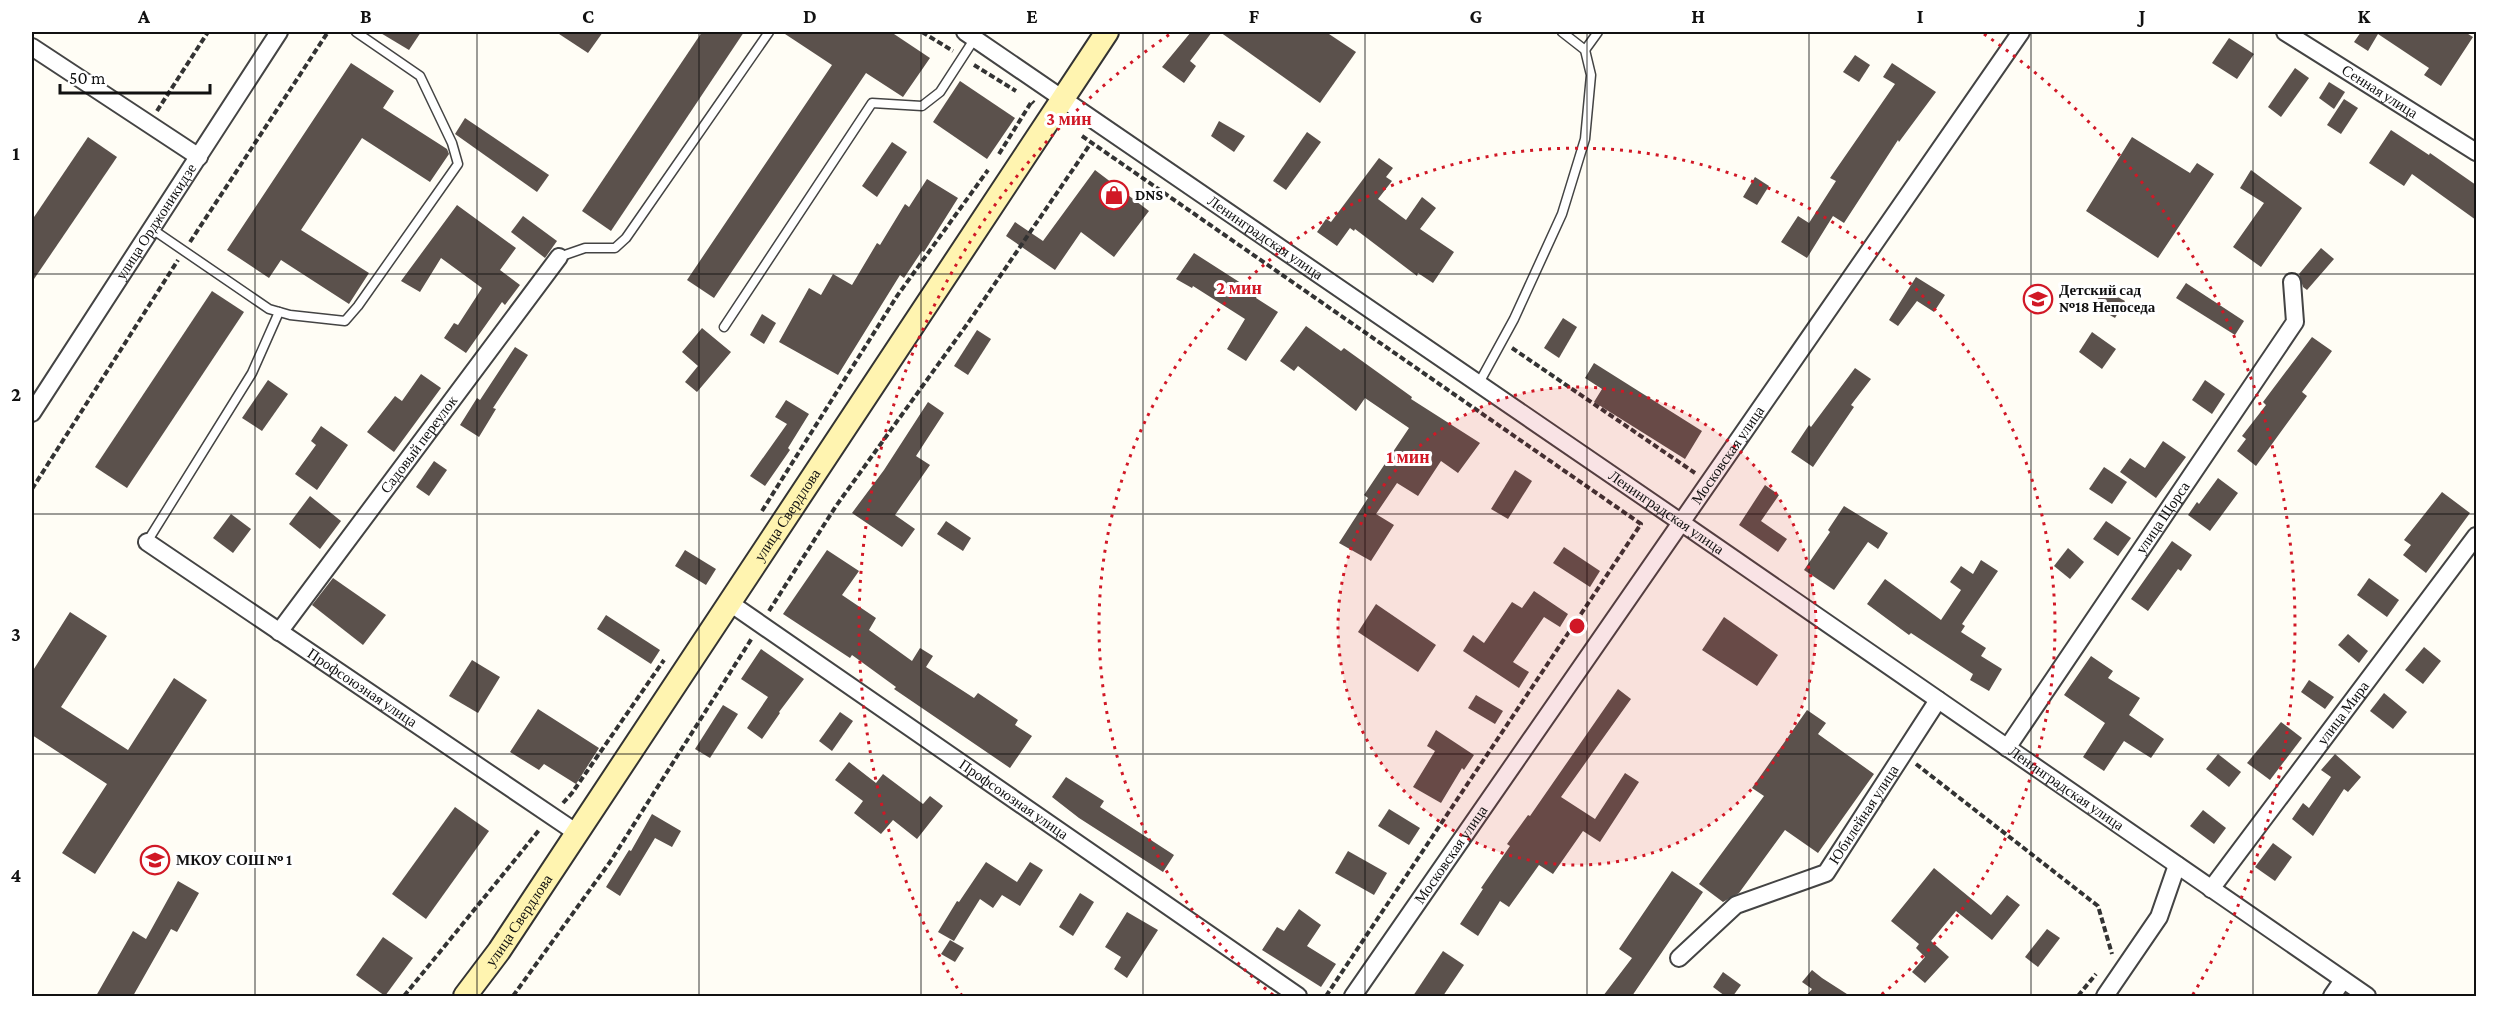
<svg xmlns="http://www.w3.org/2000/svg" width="2508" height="1028" viewBox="0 0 2508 1028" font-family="'Crimson Pro',serif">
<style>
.building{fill:#5b514c}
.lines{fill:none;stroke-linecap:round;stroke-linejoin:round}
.lane-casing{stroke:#444;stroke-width:11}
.street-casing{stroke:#444;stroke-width:20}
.secondary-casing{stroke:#333;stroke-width:26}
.path{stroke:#333;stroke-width:4;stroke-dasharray:6 3;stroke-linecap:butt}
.lane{stroke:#fff;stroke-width:8}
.street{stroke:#fff;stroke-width:16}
.secondary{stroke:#fff4b0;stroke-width:22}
.grid{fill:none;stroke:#111;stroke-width:1.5;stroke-opacity:0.55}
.ring{fill:none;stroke:#d11826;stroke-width:3;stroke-dasharray:3 6}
.labels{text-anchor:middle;stroke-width:6;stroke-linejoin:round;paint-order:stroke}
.street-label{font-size:15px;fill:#111;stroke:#fff}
.poi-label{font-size:15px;font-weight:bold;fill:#111;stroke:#fff;text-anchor:start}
.centre{fill:#d11826;stroke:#fff;stroke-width:3}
.ring-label{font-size:18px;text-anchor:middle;font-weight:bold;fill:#d11826;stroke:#fff;stroke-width:6;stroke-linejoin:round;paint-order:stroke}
.neatline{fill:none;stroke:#111;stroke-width:2}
.grid-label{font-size:20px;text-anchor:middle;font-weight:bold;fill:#111}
</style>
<rect width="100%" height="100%" fill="#fffdf5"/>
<g class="building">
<polygon points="379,32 421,32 409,50"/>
<polygon points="556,32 603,32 588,53"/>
<polygon points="702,32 744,32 611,231 582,211"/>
<polygon points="782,32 891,32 930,58 903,97 866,73 714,298 687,280 832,65"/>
<polygon points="1191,32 1212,32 1190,61 1196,66 1184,83 1162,67"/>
<polygon points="1220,32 1326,32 1356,52 1320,103"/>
<polygon points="2361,32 2465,32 2473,37 2441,86 2424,75 2429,68 2378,34 2368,51 2354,42"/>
<polygon points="2229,38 2254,54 2237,79 2212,63"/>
<polygon points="1855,55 1870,65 1859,82 1843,72"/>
<polygon points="351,63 394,91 383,108 447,149 449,154 430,182 362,138 301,230 369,273 349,304 281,260 269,278 227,250"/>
<polygon points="1892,63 1936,92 1899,142 1898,140 1844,223 1833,216 1807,258 1781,242 1798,216 1809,223 1836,181 1830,178 1895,84 1883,77"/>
<polygon points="2295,68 2309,78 2281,117 2268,107"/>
<polygon points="960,81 1015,118 987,159 933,122"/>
<polygon points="2329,82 2345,92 2334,109 2319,98"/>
<polygon points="2344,99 2358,108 2341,134 2327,125"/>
<polygon points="465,118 549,175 537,192 455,134"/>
<polygon points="1219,121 1245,136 1234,152 1211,136"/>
<polygon points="2391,130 2429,155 2430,153 2476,185 2476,220 2412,174 2404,186 2369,163"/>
<polygon points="1307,132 1321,142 1286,190 1273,181"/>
<polygon points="88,137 117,157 32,282 32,220"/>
<polygon points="2132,137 2190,173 2197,163 2214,174 2158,258 2086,211"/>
<polygon points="892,142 907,152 877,197 862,186"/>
<polygon points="1379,158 1393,168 1386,177 1392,181 1378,199 1406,220 1422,197 1436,208 1420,229 1454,252 1433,283 1418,273 1417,276 1355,229 1354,231 1350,228 1337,246 1317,232 1326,219 1331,222"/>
<polygon points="1095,170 1149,211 1114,257 1081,232 1055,270 1006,236 1015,222 1043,241"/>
<polygon points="2251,170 2302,208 2261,267 2233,247 2264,203 2240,188"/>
<polygon points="1755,177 1769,186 1757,205 1743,197"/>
<polygon points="927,179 958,198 924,252 922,251 904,278 900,275 838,375 779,342 809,288 821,295 833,274 852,285 877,243 880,245 905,204 909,207"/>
<polygon points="457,205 516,248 500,270 520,285 505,305 502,302 466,353 444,338 454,323 458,325 482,288 441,258 420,292 401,281"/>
<polygon points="523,216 557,241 545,258 511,232"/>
<polygon points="2321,248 2334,259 2307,290 2303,287 2299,274"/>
<polygon points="1194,253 1258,294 1256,298 1278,312 1246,361 1227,349 1245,319 1193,286 1192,288 1176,279"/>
<polygon points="1916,277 1945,295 1934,312 1917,301 1898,326 1889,320"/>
<polygon points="2186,283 2244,321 2235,335 2176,298"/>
<polygon points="2103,289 2125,301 2115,318 2094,306"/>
<polygon points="212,291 244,312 127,488 95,467"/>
<polygon points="762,314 776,323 764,344 750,335"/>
<polygon points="1563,318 1577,327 1559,358 1544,348"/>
<polygon points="1306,326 1341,351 1344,348 1412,397 1411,399 1480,443 1458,473 1441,461 1418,496 1397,483 1376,514 1394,525 1371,561 1339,543 1368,498 1364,495 1409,428 1365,398 1356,411 1298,366 1294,371 1280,361"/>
<polygon points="702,328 731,352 697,392 685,382 698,366 682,352"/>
<polygon points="977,330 991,339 968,375 954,366"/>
<polygon points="2092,332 2116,349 2102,369 2079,352"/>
<polygon points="2312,337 2332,351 2302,392 2307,396 2256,466 2237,451 2246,439 2242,436 2266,405 2263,402"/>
<polygon points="515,347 528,355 493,408 496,409 479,437 460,425 477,398 480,400"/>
<polygon points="1594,363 1702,431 1685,459 1594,402 1602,389 1585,378"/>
<polygon points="1855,368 1871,379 1851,405 1854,407 1813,467 1791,452 1809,425 1811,427"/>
<polygon points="421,374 441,388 394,452 367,432 395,396 402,401"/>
<polygon points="268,380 288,394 262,431 242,418"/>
<polygon points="2205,380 2225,394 2212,414 2192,400"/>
<polygon points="786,400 809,414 788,448 790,450 765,486 750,476 787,424 775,417"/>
<polygon points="928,402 944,413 916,456 930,465 895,515 915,529 902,547 852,513 884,470"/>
<polygon points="321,426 348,445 317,490 295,474 316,445 311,441"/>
<polygon points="2163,441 2186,457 2156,498 2120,472 2130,458 2145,468"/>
<polygon points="434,461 447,470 429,496 416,487"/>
<polygon points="2104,467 2127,482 2112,504 2089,489"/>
<polygon points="1515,470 1532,481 1508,519 1491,509"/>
<polygon points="2218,478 2238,493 2210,531 2188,515 2197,502 2199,504"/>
<polygon points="1765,485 1779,495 1761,521 1787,539 1778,552 1739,525"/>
<polygon points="2442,492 2470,513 2426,573 2403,555 2411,545 2404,540"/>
<polygon points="310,496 341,521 320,549 289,524"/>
<polygon points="1844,506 1888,533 1878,549 1868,542 1834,590 1804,570 1830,532 1828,530"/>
<polygon points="231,514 251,529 233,553 213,538"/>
<polygon points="946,521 971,538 963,551 937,534"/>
<polygon points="2106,521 2131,538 2118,556 2093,539"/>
<polygon points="2172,541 2192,555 2181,571 2178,569 2148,611 2131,599"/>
<polygon points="1564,547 1600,571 1590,587 1553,563"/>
<polygon points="2068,548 2084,562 2070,579 2054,566"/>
<polygon points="685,550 716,569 706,585 675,566"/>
<polygon points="827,550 859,571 842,595 876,618 869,630 912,661 920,648 933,656 926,667 974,698 978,693 1018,720 1015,725 1032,736 1010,768 894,689 896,687 852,655 850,658 783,614"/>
<polygon points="1981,560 1998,571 1962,624 1965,626 1961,632 1986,648 1981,656 2002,669 1989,691 1970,680 1973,674 1911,633 1909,635 1867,604 1885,579 1941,620 1961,590 1950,582 1961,566 1973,574"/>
<polygon points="333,578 386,615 363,645 312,605"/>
<polygon points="2369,578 2399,600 2387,617 2357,595"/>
<polygon points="1534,591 1568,614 1560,627 1544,617 1513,662 1529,672 1519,688 1463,651 1473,635 1484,643 1512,602 1522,608"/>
<polygon points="1376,604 1436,645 1418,672 1358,632"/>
<polygon points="70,612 107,636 61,707 128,750 174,678 207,700 95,874 62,853 107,784 32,735 32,672"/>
<polygon points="606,615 660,650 651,664 597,629"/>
<polygon points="1724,617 1778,655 1757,686 1702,650"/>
<polygon points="2348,634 2368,651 2359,663 2338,645"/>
<polygon points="2424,647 2441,661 2423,684 2405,670"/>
<polygon points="761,649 804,679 779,712 780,713 762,739 747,728 768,697 741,679"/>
<polygon points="2091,656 2113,671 2108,678 2140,698 2129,715 2164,739 2151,758 2124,741 2104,771 2083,757 2105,723 2064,695"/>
<polygon points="472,660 500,677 478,713 449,696"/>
<polygon points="2309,680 2334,697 2325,709 2301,692"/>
<polygon points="1618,689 1631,699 1561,797 1595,819 1625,773 1639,782 1600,842 1583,831 1553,874 1539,865 1509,907 1500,901 1478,936 1460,924 1483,889 1481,888 1510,846 1507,844 1528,815 1530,816"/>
<polygon points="2384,693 2407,712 2393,729 2370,711"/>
<polygon points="1476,695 1503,711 1495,724 1468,708"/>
<polygon points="723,705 738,714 710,758 695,749"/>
<polygon points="538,709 599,748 576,784 544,764 539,770 510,752"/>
<polygon points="1807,710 1826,723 1818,734 1874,774 1818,853 1785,830 1739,893 1723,902 1699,884 1764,796 1752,788"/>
<polygon points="840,712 853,721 832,751 819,741"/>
<polygon points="2281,722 2302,738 2270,780 2247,763"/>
<polygon points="1436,730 1474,755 1464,770 1462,768 1441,803 1413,787 1435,751 1427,746"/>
<polygon points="2218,754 2241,772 2229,787 2206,769"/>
<polygon points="2335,754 2361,777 2348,792 2344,789 2313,836 2292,819 2303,803 2309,808 2331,777 2321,770"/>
<polygon points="849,762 876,783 883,774 923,804 930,796 943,806 917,839 893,820 881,834 854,813 863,801 835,780"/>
<polygon points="1066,777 1104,801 1100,807 1174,855 1163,872 1079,818 1052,797"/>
<polygon points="455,807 489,831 426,919 392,894"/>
<polygon points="1389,809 1420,828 1409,845 1378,826"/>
<polygon points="2203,810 2226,828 2214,844 2190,826"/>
<polygon points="652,814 681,831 672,847 655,838 620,896 606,887 629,850 631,851"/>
<polygon points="2273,843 2292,857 2275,881 2255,867"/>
<polygon points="1348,851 1387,873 1374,895 1335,873"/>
<polygon points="986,862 1017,882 1030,862 1043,870 1020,906 1002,895 993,908 980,899 954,941 938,932 957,901 959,902"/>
<polygon points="1934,868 1991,915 2007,895 2020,905 1992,940 1956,911 1931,941 1949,957 1925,983 1912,972 1925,957 1916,948 1919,944 1891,921"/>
<polygon points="1672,871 1703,892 1632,996 1603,996 1632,958 1619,949"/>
<polygon points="178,881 199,893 177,932 171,929 133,996 96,996 133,931 146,939"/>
<polygon points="1080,893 1094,902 1073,936 1059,927"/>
<polygon points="1299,909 1321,925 1307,946 1336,964 1321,987 1262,950 1277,927 1284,931"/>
<polygon points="1127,912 1158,930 1127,978 1114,969 1121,957 1105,947"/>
<polygon points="2047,929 2060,938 2038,967 2025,957"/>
<polygon points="383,937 413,958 385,996 356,975"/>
<polygon points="950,940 964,948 955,962 941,954"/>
<polygon points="1443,951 1464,965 1443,996 1413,996"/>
<polygon points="1812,970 1822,978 1850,996 1806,996 1812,989 1802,982"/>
<polygon points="1723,972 1741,985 1733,996 1725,996 1713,987"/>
</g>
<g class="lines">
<g class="lane-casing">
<g id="lane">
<polyline points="1585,50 1598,32"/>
<polyline points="152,229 269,309 290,315 345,321 358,306 458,164 452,143 420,76 356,32"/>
<polyline points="559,257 585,248 615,248 626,238 769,32"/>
<polyline points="724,327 872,103 922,106 940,92 975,38"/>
<polyline points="1479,383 1514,319 1562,214 1585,139 1591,75 1585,50 1562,32"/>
<polyline points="147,542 252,373 279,312"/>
</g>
</g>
<g class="street-casing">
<g id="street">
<path id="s1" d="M965,32L1682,523L2367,996"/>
<path id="s2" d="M2285,32L2476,152"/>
<polyline points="32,47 199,157"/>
<path id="s3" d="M32,413L279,32"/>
<path id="s4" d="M147,542L577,833"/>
<path id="s5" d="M730,603L1298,996"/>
<path id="s6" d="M279,632L559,257"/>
<path id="s7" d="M2007,748L2295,322L2292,282"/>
<path id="s8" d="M2211,889L2476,536"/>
<path id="s9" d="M1679,958L1736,905L1826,873L1938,700"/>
<path id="s10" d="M1353,996L2021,32"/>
<polyline points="2105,996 2159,917 2177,865"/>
<polyline points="2332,996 2343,980"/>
</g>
</g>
<g class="secondary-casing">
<g id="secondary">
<path id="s11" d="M465,996L499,951L1107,32"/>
</g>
</g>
<g class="path">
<polyline points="922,32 953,51"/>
<polyline points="974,65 1016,91"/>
<polyline points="157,111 208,32"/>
<polyline points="1082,136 1641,524 1326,996"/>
<polyline points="999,154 1032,101 1034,103"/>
<polyline points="190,242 328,32"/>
<polyline points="1512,348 1695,473"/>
<polyline points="32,489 178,260"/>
<polyline points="762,511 897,296 988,170"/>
<polyline points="769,611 836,506 968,323 1091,143"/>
<polyline points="1916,764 2098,906 2112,954"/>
<polyline points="563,803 572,793 664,660"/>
<polyline points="404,996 540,829"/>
<polyline points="513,996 610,862 752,638"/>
<polyline points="2078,996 2096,974"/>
</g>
<use href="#lane" class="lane"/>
<use href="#street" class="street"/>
<use href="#secondary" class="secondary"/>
</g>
<path class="grid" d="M255,32V996M477,32V996M699,32V996M921,32V996M1143,32V996M1365,32V996M1587,32V996M1809,32V996M2031,32V996M2253,32V996M32,274H2476M32,514H2476M32,754H2476"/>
<circle cx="1577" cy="626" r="239" fill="#d11826" fill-opacity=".12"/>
<g class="ring">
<circle cx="1577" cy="626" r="239"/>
<path d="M1273 995A478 478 0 1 1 1881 995"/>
<path d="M962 996A718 718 0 0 1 1170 34M1984 34A718 718 0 0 1 2192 996"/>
</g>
<defs>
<g id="shop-ring" transform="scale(1.5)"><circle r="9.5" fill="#fff" stroke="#d11826" stroke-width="1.5"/><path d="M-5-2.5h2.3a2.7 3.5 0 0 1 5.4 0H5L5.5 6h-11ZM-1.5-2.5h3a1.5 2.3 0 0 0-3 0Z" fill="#d11826"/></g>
<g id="school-ring" transform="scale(1.5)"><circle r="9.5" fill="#fff" stroke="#d11826" stroke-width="1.5"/><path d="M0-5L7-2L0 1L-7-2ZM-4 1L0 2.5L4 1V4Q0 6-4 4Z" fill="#d11826"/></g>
</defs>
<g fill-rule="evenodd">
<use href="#shop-ring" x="1114" y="195"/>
<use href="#school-ring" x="2038" y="299"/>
<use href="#school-ring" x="155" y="860"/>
</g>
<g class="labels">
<g class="street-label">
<text dy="5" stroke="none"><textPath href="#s2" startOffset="112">Сенная улица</textPath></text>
<text dy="5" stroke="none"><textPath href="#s3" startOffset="228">улица Орджоникидзе</textPath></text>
<text dy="5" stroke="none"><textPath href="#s1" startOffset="364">Ленинградская улица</textPath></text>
<text dy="5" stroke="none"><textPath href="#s6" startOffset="234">Садовый переулок</textPath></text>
<text dy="5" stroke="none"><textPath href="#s10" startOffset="658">Московская улица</textPath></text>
<text dy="5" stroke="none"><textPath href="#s1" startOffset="850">Ленинградская улица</textPath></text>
<text dy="5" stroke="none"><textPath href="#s11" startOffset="579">улица Свердлова</textPath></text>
<text dy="5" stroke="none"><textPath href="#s7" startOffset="278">улица Щорса</textPath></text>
<text dy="5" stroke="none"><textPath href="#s4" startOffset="260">Профсоюзная улица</textPath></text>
<text dy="5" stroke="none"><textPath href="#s8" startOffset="220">улица Мира</textPath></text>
<text dy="5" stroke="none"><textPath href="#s1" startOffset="1336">Ленинградская улица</textPath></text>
<text dy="5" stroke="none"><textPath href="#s5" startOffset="345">Профсоюзная улица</textPath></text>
<text dy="5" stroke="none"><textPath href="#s9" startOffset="243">Юбилейная улица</textPath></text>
<text dy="5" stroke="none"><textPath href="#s10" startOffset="172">Московская улица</textPath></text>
<text dy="5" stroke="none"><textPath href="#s11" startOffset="93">улица Свердлова</textPath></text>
</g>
<g class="poi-label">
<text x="1135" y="200">DNS</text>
<text x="2059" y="295">Детский сад<tspan x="2059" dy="17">№18 Непоседа</tspan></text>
<text x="176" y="865">МКОУ СОШ № 1</text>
</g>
</g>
<circle cx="1577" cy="626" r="9" class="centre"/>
<g class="ring-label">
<text x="1069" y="125">3 мин</text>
<text x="1239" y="294">2 мин</text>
<text x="1408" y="463">1 мин</text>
</g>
<rect width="2508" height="1028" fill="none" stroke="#ffffff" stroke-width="66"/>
<path d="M60 84v9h150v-9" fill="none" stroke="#111111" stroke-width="3"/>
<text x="69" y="84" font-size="18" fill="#111111" stroke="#ffffff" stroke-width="4.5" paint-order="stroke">50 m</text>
<rect x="33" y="33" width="2442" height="962" class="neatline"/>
<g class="grid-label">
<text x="144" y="23">A</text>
<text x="366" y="23">B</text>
<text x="588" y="23">C</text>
<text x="810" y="23">D</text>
<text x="1032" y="23">E</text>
<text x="1254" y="23">F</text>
<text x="1476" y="23">G</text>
<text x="1698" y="23">H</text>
<text x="1920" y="23">I</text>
<text x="2142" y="23">J</text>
<text x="2364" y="23">K</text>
<text x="16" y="160">1</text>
<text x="16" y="401">2</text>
<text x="16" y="641">3</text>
<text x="16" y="882">4</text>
</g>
</svg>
